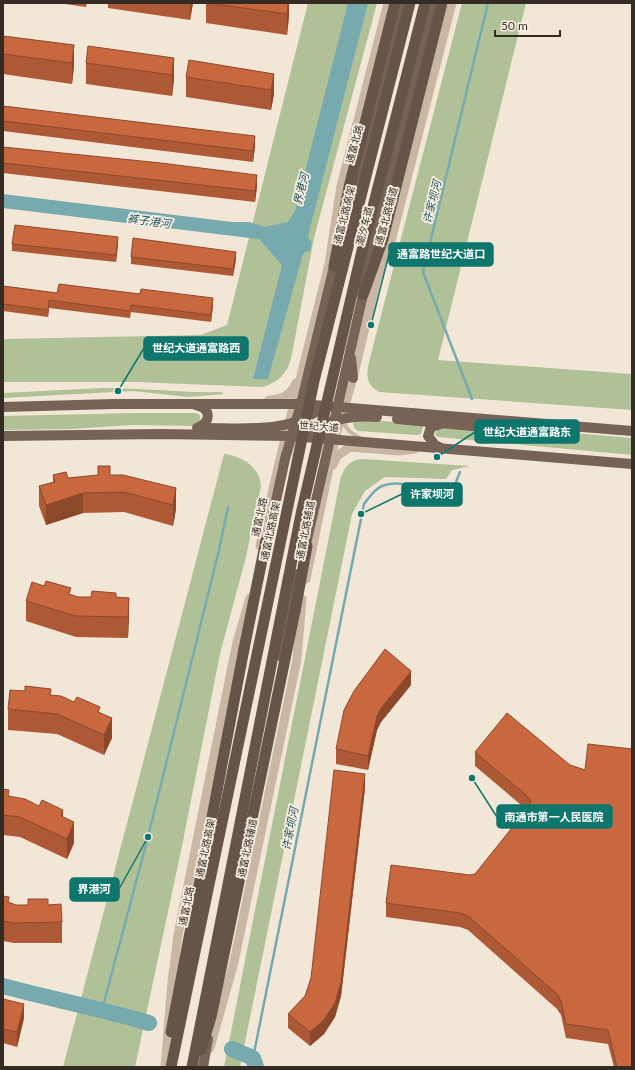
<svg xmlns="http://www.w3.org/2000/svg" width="635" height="1070" viewBox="0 0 635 1070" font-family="Lato,'Noto Sans SC',sans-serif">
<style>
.green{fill:#b1c197}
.water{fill:#76aaaf}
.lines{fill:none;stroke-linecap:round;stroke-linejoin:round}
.stream{stroke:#76aaaf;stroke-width:2.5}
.river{stroke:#76aaaf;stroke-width:16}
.service{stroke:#cab7a3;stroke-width:4}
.tertiary{stroke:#cab7a3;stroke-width:9}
.primary{stroke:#776356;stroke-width:10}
.trunk{stroke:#665449;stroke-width:11}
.trunk-bridge{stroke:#665449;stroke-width:11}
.wall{fill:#ad5935}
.shaded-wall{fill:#8d482b}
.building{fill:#c9673e;stroke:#8d482b}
.labels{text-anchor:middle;stroke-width:3.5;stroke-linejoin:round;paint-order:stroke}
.street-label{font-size:10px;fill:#352b25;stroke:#f9f0e4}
.water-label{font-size:11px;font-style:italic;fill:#1a5057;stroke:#f9f0e4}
.leader{fill:none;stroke:#0f766e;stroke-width:1.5}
.callout-dot{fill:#0f766e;stroke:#f9f0e4;stroke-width:1.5}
.callout{fill:#0f766e;stroke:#0f766e;stroke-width:1.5}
.callout-label{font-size:11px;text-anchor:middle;font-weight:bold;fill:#fff}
</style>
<rect width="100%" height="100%" fill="#f2e7d7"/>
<g class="green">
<path d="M308,3H377L314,238L291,359C286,375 278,382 263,387L135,382H3V339L201,335L227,325Z"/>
<path d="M462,3H526L438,360L632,374V410L379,392C366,384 366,376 369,362Z"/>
<path d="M103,388C143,388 182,393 221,392L224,394L188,397L133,391L3,398V393Z"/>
<polygon points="135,413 196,413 200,415 201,422 195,426 132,425 72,429 3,430 3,416"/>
<polygon points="359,419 419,424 423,426 421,434 417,435 358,431 354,428 353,423"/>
<polygon points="440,427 493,432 539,430 632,438 632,455 438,437 435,435 436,431"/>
<path d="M224,454C242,456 259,466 261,486L246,557L220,654L182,846L135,1067H63Z"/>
<path d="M363,459L470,466L452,470L446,479L385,477L365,491L352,514L240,1067H224L340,481C344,468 348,460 363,459Z"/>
</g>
<polygon class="water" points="348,3 368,3 308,236 309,240 312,241 310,251 306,251 303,254 268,379 253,379 282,265 259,239 3,208 3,194 232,222 249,222 265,227 288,222 295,211"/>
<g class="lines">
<g class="stream">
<polyline points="472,399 423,272 488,3"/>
<polyline points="102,1010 148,837 219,550 228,507"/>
<path d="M253,1058L364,504C369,498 374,489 382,486C403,478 431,493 454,487L460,472"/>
</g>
<g class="river">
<path d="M3,986C52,999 101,1009 149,1023"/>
<polyline points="232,1049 253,1058 256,1067"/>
</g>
<polyline class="service" points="342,421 349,431 361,439"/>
<g class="tertiary">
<path d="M269,400C282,400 291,395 296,383"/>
<polyline points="333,465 337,456 350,447 399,451 415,449"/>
<polyline points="260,546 280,459 329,264 341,186 388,3"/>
<polyline points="306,579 335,439 353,378 376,282 391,241 452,3"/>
<polyline points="210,1048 234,962 297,659 302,599"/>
<polyline points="165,1067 172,982 178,935 237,642 250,598"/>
</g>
<g class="primary">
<polyline points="350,204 404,3"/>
<polyline points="351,358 353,378"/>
<path d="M196,405C211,408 212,422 197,428"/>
<polyline points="3,407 114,404 301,404 632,431"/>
<polyline points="397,419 505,429 530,428"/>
<path d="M206,428C243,428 295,434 324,405"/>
<polyline points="3,436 160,434 291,436 632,464"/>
<path d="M300,439C306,434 311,429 318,426C336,419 358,415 377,417"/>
<polyline points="441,448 435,445 428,436 431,427 441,424"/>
<polyline points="266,547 285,459 301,404 336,258"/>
<polyline points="304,553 363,295 366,263 434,3"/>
<polyline points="280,656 293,591 298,574"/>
<polyline points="203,1067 208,1039"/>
</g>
<g class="trunk">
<polyline points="334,266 349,187 395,3"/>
<polyline points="363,295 383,239 442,3"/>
<polyline points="295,611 307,546"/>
<polyline points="244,649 266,540"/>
</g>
<g class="trunk-bridge">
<polyline points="171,1032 244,649"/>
<polyline points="201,1050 211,1017 295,611"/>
<polyline points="171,1067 314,381 410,3"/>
<polyline points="192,1067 301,514 364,242 425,3"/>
</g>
</g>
<g class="wall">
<polygon points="58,3 87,3 86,7"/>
<polygon points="108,3 193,3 190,20 108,8"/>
<polygon points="206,3 289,3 289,16 287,35 206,23"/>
<polygon points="3,36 74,45 74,66 72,84 3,74"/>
<polygon points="174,58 174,79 172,96 86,84 86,63"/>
<polygon points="274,74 274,94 271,110 186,97 186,77"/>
<polygon points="3,106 255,146 253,162 3,131"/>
<polygon points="3,147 257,186 255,202 3,173"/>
<polygon points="12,244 118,244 116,262 12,251"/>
<polygon points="131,257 236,259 233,276 131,264"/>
<polygon points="3,286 57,293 213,305 211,322 131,312 130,318 49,308 48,317 3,311"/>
<polygon points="53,475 68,478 110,475 176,488 176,509 173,526 124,512 83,513 46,525 39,506 39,486 53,482"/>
<polygon points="44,586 78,597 129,598 128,638 76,637 26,621 26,601"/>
<polygon points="411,685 381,722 377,730 368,770 336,764 336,749"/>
<polygon points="51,695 100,712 112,738 104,755 57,734 8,730 8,709"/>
<polygon points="475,752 570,765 585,770 632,1067 614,1067 608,1044 566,1038 561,1015 557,1009 468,930 460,927 386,917 386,903 475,874 527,810 475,766"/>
<polygon points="365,788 341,996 335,1017 324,1034 310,1046 288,1028 288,1014 305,996 311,978"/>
<polygon points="3,789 9,796 63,817 74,843 67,859 20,837 3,835"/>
<polygon points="3,896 9,903 16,905 48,905 62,922 62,943 14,943 3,941"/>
<polygon points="3,999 24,1018 17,1047 3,1043"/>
</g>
<g class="shaded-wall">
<polygon points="190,3 193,3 190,20"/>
<polygon points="288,3 289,3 289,16 287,35 287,14"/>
<polygon points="74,45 74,66 72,84 72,63"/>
<polygon points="174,58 174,79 172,96 172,75"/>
<polygon points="274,74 274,94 271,110 271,90"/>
<polygon points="255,136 255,146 253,162 253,151"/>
<polygon points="257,175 257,186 255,202 255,191"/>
<polygon points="118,237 118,244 116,262 116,255"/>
<polygon points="236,252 236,259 233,276 233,269"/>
<polygon points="213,298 213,305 211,322 211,315"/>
<polygon points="49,300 49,308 48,317 48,310"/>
<polygon points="176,488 176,509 173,526 173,505"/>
<polygon points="83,493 83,513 46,525 46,505"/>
<polygon points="129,598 129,619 128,638 128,617"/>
<polygon points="411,671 411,685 381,722 377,730 368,770 368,756 377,716 381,708"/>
<polygon points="112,718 112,738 104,755 104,735"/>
<polygon points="365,774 365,788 341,996 335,1017 324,1034 310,1046 310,1032"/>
<polygon points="63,810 63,831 61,837 61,816"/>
<polygon points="74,822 74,843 67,859 67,839"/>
<polygon points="24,1004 24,1018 17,1047 17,1032"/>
</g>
<g class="building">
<polygon points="208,3 288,3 287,14"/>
<polygon points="3,36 74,45 72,63 3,54"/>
<polygon points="88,46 174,58 172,75 86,63"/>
<polygon points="189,60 274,74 271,90 186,77"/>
<polygon points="3,106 255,136 253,151 3,121"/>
<polygon points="3,147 161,163 257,175 255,191 3,163"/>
<polygon points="15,225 118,237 116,255 12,244"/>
<polygon points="133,238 236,252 233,269 131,257"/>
<polygon points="59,284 140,294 141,289 213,298 211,315 131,305 130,311 49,300 48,310 3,304 3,286 57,293"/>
<polygon points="98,466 110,466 110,475 123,475 176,488 173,505 124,492 83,493 46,505 39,486 55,482 53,475 66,472 68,478 98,475"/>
<polygon points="46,581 71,588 69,594 78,597 91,597 92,591 116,593 116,597 129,598 128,617 76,616 26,601 32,582 44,586"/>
<polygon points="385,649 411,671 381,708 377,716 368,756 336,749 344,710 354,691"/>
<polygon points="25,686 51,689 50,695 61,696 74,702 77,697 100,707 98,712 112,718 104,735 57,714 8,709 10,690 25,691"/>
<polygon points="507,713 570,765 585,770 588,744 632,749 632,1067 617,1067 608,1030 566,1024 561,1001 557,994 468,916 460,913 386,903 391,865 470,875 475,874 527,809 531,801 527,796 475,752"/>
<polygon points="334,770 365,774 341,982 335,1003 324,1020 310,1032 288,1014 305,996 311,978"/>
<polygon points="3,789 9,790 8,796 25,799 39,806 42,800 63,810 61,816 74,822 67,839 20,817 3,815"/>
<polygon points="3,896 9,897 8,902 16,905 28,905 28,899 48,899 48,905 61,904 62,922 14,923 3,921"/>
<polygon points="3,999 24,1004 17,1032 3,1029"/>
</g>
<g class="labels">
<g class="street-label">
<text transform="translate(354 144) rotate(-75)" y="4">通富北路</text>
<text transform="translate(344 215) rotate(-76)" y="4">通富北路高架</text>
<text transform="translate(386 216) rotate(-75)" y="4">通富北路辅道</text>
<text transform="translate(364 226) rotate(-76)" y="4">潮汐车道</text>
<text transform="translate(319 426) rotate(4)" y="4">世纪大道</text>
<text transform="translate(259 517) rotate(-78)" y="4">通富北路</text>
<text transform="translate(305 530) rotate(-79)" y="4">通富北路辅道</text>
<text transform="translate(270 531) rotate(-78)" y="4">通富北路高架</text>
<text transform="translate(205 848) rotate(-78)" y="4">通富北路高架</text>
<text transform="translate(247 848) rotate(-78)" y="4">通富北路辅道</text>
<text transform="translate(186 906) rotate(-79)" y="4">通富北路</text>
</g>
<g class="water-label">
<text transform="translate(301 189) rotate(-76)" y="4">界港河</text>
<text transform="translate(432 202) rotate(-76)" y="4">许家坝河</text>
<text transform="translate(149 221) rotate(8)" y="4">裤子港河</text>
<text transform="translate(290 829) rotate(-79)" y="4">许家坝河</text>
</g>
</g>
<path class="leader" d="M371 325L389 254M118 391L144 348M437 457L475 432M361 514L402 494M472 778L497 817M148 837L119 889"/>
<g class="callout-dot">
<circle cx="371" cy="325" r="4"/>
<circle cx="118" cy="391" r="4"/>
<circle cx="437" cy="457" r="4"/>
<circle cx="361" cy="514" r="4"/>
<circle cx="472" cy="778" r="4"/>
<circle cx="148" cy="837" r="4"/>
</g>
<g class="callout">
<rect x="389" y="243" width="104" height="23" rx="4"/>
<rect x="144" y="337" width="104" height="23" rx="4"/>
<rect x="475" y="420" width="104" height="23" rx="4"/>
<rect x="402" y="483" width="60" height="23" rx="4"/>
<rect x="497" y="805" width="115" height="23" rx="4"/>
<rect x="70" y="878" width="49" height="23" rx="4"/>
</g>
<g class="callout-label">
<text x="441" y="258">通富路世纪大道口</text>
<text x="196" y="352">世纪大道通富路西</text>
<text x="527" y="436">世纪大道通富路东</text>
<text x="432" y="498">许家坝河</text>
<text x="554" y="821">南通市第一人民医院</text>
<text x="94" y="893">界港河</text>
</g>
<rect width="635" height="1070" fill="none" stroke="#352b25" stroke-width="8"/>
<path d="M495 30v6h65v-6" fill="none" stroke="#352b25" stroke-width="2"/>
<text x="501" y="30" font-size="12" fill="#352b25" stroke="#f9f0e4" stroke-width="3" paint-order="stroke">50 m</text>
</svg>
